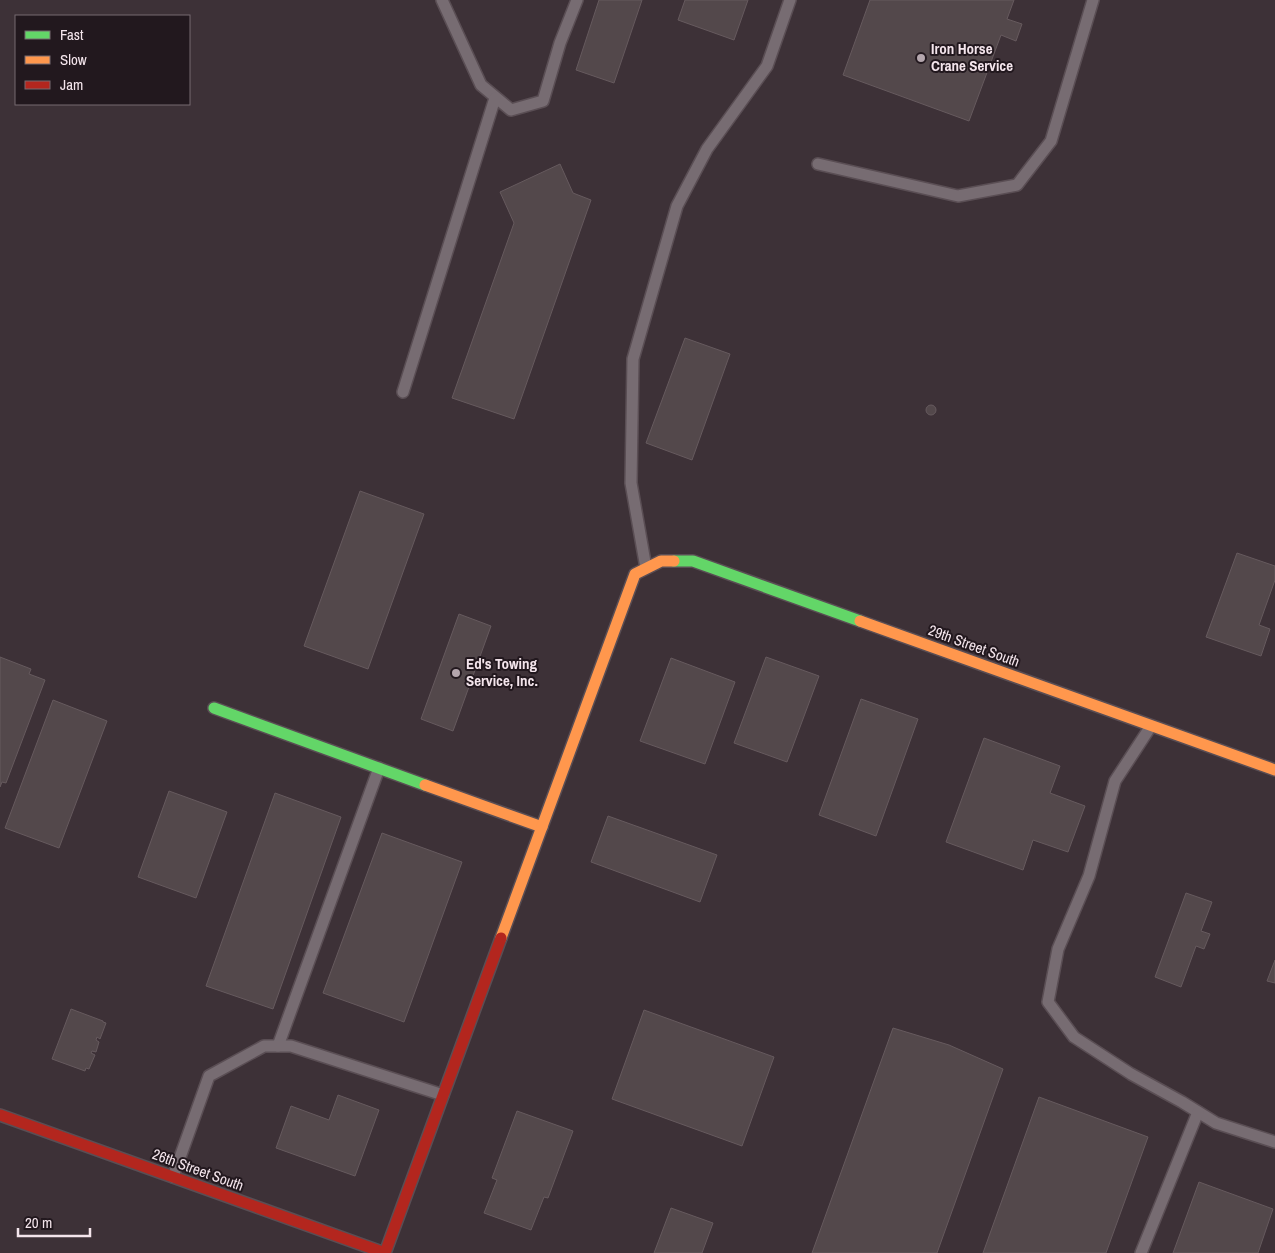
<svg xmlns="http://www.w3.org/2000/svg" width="1275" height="1253" viewBox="0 0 1275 1253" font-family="'Archivo Narrow',sans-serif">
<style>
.building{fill:#53484b;stroke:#665a5e}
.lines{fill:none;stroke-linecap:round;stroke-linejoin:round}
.lane-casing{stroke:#5a4e54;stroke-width:14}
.fast-casing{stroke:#5a4e54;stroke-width:14}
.slow-casing{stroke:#5a4e54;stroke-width:14}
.jam-casing{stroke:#5a4e54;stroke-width:14}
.lane{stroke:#776c72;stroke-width:11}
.fast{stroke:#63d668;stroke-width:11}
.slow{stroke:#ff974d;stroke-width:11}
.jam{stroke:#b3261e;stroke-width:11}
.poi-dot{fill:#b4a6ad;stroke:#22181e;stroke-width:2}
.labels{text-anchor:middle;stroke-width:4;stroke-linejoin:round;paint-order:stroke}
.poi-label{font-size:15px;font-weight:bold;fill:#f4e5ec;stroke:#22181e;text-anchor:start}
.street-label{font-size:15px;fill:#f4e5ec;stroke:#22181e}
</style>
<rect width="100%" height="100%" fill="#3d3137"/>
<g class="building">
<polygon points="599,0 642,0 614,83 576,70"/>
<polygon points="685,0 748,0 734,40 678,20"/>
<polygon points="870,0 1014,0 1007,19 1022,24 1016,41 1001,35 969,121 843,75"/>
<polygon points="560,164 573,193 591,200 514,419 452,398 514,223 500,192"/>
<polygon points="685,338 730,354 692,460 646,443"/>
<circle cx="931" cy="410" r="5"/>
<polygon points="360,491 424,514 368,669 304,646"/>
<polygon points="1237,553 1275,566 1275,580 1259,625 1270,629 1261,656 1206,637"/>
<polygon points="459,614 491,626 453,731 421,719"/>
<polygon points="0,657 31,669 29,674 45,680 6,783 2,782 0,787"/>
<polygon points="766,657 819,676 787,762 734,743"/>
<polygon points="671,658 735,682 705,764 640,741"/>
<polygon points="861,699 918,719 876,836 819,815"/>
<polygon points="53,700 107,721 59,848 5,828"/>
<polygon points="984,738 1060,766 1050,793 1085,806 1068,852 1033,840 1023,870 946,842"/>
<polygon points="169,791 227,812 196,898 138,877"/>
<polygon points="275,793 341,817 273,1009 206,986"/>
<polygon points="608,816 717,855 700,902 591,862"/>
<polygon points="382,833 462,862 404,1022 323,993"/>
<polygon points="1186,893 1212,902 1201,931 1210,934 1204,949 1196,946 1181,987 1155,977"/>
<polygon points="1275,960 1275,983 1267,981"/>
<polygon points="71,1009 103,1021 103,1022 106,1023 100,1039 97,1037 96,1040 99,1042 96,1052 92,1051 91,1053 95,1055 89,1069 86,1068 85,1071 52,1059"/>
<polygon points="644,1010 774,1057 742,1146 612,1099"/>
<polygon points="893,1028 949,1045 1003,1069 937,1253 812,1253"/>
<polygon points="338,1095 379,1110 355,1176 276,1148 291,1106 329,1120"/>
<polygon points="1039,1097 1148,1137 1106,1253 983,1253"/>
<polygon points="517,1111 573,1131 548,1198 544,1197 531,1230 484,1213 497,1180 492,1178"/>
<polygon points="1199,1182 1273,1209 1258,1253 1173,1253"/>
<polygon points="671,1208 713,1223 702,1253 654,1253"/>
</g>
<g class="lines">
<g class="lane-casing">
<g id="lane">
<polyline points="442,0 481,85 511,110 543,101 560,43 577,0"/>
<polyline points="818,164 958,196 1017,185 1051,141 1093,0"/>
<polyline points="403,392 495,98"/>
<polyline points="646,568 631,483 633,359 677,206 707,149 767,66 790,0"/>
<polyline points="1151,726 1115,781 1089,876 1058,949 1048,1002 1074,1037 1131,1074 1182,1102 1216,1123 1275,1142"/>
<polyline points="278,1046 379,768"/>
<polyline points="173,1177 209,1076 264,1046 291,1046 443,1095"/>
<polyline points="1141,1253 1198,1112"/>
</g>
</g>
<g class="fast-casing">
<g id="fast">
<polyline points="674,561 693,561 860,621"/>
<polyline points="214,708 425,785"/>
</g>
</g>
<g class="slow-casing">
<g id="slow">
<polyline points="860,621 1275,770"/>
<polyline points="425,785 542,827"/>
<polyline points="501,938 635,574 661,561 674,561"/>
</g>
</g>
<g class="jam-casing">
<g id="jam">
<polyline points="0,1115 385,1253"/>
<polyline points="385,1253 501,938"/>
</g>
</g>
<use href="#lane" class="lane"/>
<use href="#fast" class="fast"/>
<use href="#slow" class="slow"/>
<use href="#jam" class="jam"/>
</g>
<g class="poi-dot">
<circle cx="921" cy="58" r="5"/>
<circle cx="456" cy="673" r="5"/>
</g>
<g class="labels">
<g class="poi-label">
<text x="931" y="54">Iron Horse<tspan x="931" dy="17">Crane Service</tspan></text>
<text x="466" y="669">Ed's Towing<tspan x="466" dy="17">Service, Inc.</tspan></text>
</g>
<g class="street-label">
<text transform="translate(974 646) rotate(20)" y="5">29th Street South</text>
<text transform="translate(198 1170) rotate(20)" y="5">26th Street South</text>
</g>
</g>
<rect x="15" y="15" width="175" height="90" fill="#22181e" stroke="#766a70"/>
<rect x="25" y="31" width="25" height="8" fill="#63d668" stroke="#766a70"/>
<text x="60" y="40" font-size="15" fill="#f4e5ec">Fast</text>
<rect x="25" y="56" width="25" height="8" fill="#ff974d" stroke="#766a70"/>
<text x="60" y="65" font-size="15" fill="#f4e5ec">Slow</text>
<rect x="25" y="81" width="25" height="8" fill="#b3261e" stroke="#766a70"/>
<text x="60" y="90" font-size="15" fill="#f4e5ec">Jam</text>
<path d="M18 1228v8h72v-8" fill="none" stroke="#f4e5ec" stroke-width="2.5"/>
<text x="25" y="1228" font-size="15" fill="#f4e5ec" stroke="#22181e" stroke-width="4" paint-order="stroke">20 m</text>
</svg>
